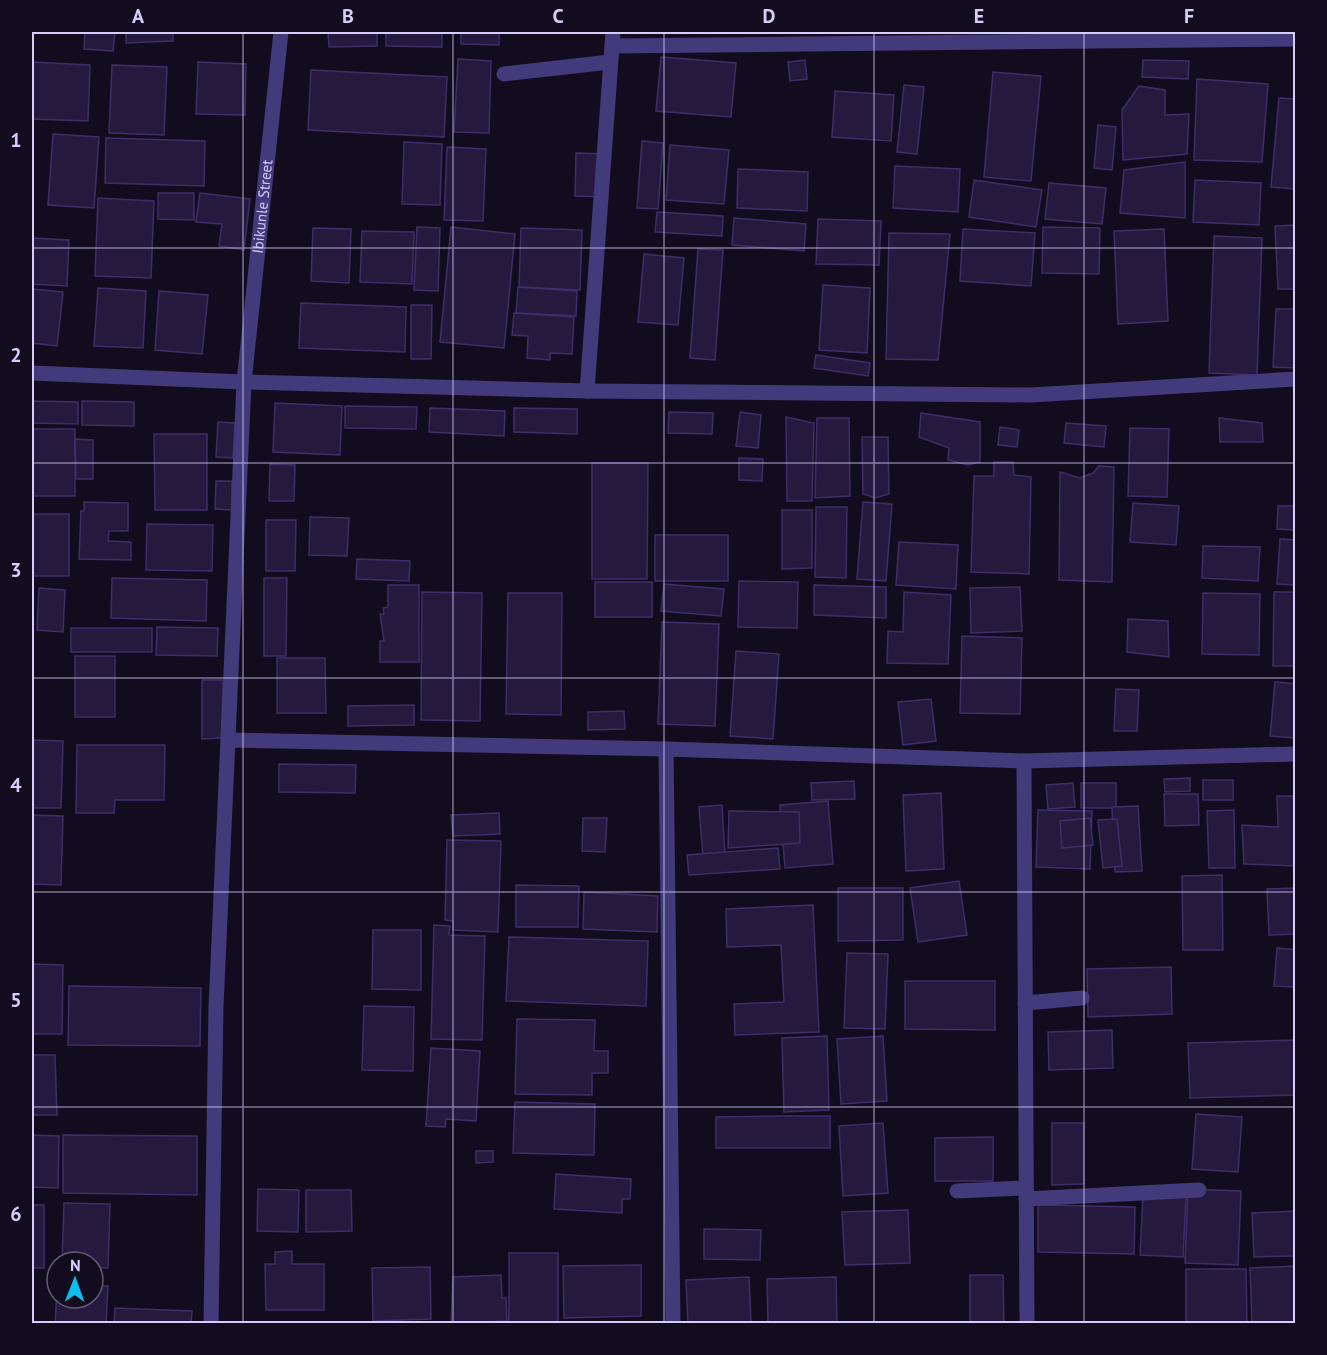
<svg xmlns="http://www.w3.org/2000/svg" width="1327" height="1355" viewBox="0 0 1327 1355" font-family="'PT Sans',sans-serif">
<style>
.building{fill:#251a3e;stroke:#3f2d69;stroke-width:1.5}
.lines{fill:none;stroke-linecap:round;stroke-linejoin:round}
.lane{stroke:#433a7b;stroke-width:15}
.street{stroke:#433a7b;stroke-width:15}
.grid{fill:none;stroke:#d7cdfd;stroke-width:1.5;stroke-opacity:0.55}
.labels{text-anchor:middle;stroke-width:5;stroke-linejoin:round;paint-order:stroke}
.street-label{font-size:15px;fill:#d7cdfd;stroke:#120d1e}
.neatline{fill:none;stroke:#d7cdfd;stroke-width:2}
.grid-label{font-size:20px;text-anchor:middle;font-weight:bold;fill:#d7cdfd}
</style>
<rect width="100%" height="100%" fill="#120d1e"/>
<g class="building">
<polygon points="85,32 115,32 113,51 84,49"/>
<polygon points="126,32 173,32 173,41 126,43"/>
<polygon points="328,32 377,32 377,46 329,47"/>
<polygon points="386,32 442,32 442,47 386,46"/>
<polygon points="461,32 499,32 499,45 461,44"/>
<polygon points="661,57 736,63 731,117 656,111"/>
<polygon points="458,59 491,61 489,133 454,132"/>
<polygon points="805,60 807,79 790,81 788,62"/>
<polygon points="1143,60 1189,61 1188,79 1142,77"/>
<polygon points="32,62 90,65 88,121 32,119"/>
<polygon points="198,62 246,64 245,115 196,114"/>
<polygon points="112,65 167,67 164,135 109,133"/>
<polygon points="311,70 447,77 444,137 308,130"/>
<polygon points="993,72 1041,76 1031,181 984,177"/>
<polygon points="1197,79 1268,84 1262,162 1194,160"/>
<polygon points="904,85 924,87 917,154 897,152"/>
<polygon points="1139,86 1165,90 1165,115 1189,114 1187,154 1123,160 1122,110"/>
<polygon points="835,91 894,95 891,141 832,137"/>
<polygon points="1279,98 1296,99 1296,189 1271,187"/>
<polygon points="1098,125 1116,127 1112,170 1094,168"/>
<polygon points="53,134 99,137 94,208 48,205"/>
<polygon points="106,138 205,141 204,186 105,183"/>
<polygon points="642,141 663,143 658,209 637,208"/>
<polygon points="404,142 442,144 440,205 402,204"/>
<polygon points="670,145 729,150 724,204 666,200"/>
<polygon points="447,147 486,149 483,221 444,220"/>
<polygon points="576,153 608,154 607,197 575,196"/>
<polygon points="1185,162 1185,218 1120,213 1124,170"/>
<polygon points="895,166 960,169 958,212 893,208"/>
<polygon points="738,169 808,172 807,211 737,208"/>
<polygon points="974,180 1042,190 1036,227 969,217"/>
<polygon points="1195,180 1261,183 1259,225 1193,222"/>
<polygon points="1049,183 1106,188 1102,224 1045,219"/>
<polygon points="158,193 194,193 194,220 158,219"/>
<polygon points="200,193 250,199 244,250 219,246 222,224 196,222"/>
<polygon points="98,198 154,201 151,278 95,276"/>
<polygon points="657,212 723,216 722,236 655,232"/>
<polygon points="734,218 806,224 804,251 732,245"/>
<polygon points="818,219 881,221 879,265 816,264"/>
<polygon points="1296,225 1296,289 1278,289 1275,226"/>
<polygon points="417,227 440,228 438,291 414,290"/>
<polygon points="451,227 515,234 504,348 440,342"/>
<polygon points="1043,227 1100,228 1099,274 1042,273"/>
<polygon points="313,228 351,229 349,283 311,281"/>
<polygon points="521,228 582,230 580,290 519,287"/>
<polygon points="963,229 1035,233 1031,286 960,281"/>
<polygon points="1164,229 1168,321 1118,324 1114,231"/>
<polygon points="362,231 414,232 412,284 360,282"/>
<polygon points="889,233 950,234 938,360 886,359"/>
<polygon points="1214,236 1262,238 1257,375 1209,373"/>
<polygon points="32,238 69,240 67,286 32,284"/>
<polygon points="698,249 723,250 715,360 690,358"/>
<polygon points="644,254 684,258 678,325 638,322"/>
<polygon points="823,285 870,288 867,353 819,350"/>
<polygon points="518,287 577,291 576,316 516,313"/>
<polygon points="98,288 146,291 143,348 94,346"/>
<polygon points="32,289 63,292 57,346 32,343"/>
<polygon points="159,291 208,295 202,354 155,350"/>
<polygon points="301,303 406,307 405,352 299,348"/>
<polygon points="411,305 432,305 431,359 411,359"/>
<polygon points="1276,309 1296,309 1296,368 1273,367"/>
<polygon points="514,313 574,317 572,354 550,353 550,360 527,358 528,336 512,335"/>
<polygon points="816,355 870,363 868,376 814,368"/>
<polygon points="32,401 78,402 78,424 32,423"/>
<polygon points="82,401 134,402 134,426 82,425"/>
<polygon points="275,403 342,406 340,455 273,452"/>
<polygon points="345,406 417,407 416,429 345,428"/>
<polygon points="430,408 505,411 504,436 429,432"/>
<polygon points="514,408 577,409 577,434 514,432"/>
<polygon points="669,412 713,413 712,434 668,433"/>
<polygon points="740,412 761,415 758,448 736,446"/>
<polygon points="921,413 980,422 980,462 968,465 948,460 949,448 919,437"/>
<polygon points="786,417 814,423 812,501 787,501"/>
<polygon points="817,418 849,418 850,496 815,498"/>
<polygon points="1219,418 1262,423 1263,442 1220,442"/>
<polygon points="218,422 235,423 233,458 216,457"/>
<polygon points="1066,423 1106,426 1104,447 1064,443"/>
<polygon points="1000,427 1019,430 1017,447 998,445"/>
<polygon points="1130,428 1169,429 1167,497 1128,496"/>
<rect x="32" y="429" width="43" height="67"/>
<polygon points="154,434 207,434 207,510 155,510"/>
<polygon points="862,437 888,437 889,494 875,498 863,494"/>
<polygon points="75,439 93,440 93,479 76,479"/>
<polygon points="739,458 763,459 762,481 739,480"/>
<polygon points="994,462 1013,462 1014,475 1031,477 1029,574 971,572 974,476 994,476"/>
<polygon points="592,463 648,463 647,579 592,579"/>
<polygon points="270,464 295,465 294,501 269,501"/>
<polygon points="1099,466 1114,467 1112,582 1059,580 1060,472 1080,478 1093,473"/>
<polygon points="216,481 232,481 232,510 215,509"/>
<polygon points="84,502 128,503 128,531 109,531 108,541 131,542 131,560 79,559 81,511 84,511"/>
<polygon points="863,502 892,504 886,581 857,579"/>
<polygon points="1133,503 1179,506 1176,545 1130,542"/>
<polygon points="1278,506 1296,506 1296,530 1277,529"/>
<polygon points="816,507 847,507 846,578 815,577"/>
<polygon points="782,510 812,510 812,568 782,569"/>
<rect x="32" y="514" width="37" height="62"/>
<polygon points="310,517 349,518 347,556 309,555"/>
<polygon points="266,520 296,520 295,571 266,571"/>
<polygon points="147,524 213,525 212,571 146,570"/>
<rect x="655" y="535" width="73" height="46"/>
<polygon points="1280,539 1296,540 1296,585 1277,584"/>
<polygon points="899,542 958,545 956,589 896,585"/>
<polygon points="1203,546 1260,547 1258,581 1202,578"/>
<polygon points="357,559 410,561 409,581 356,579"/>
<polygon points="112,578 207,580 206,621 111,618"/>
<polygon points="264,578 287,578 286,656 264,656"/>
<polygon points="739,581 798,582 797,628 738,627"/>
<rect x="595" y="582" width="57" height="35"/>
<polygon points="664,584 724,589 721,616 661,611"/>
<polygon points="388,585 419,585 419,662 380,662 380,641 384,641 380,614 384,614 383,608 388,607"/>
<polygon points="814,585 886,587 886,618 814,615"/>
<polygon points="1020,587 1022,631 971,633 970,588"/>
<polygon points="39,588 65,590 63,632 37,630"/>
<polygon points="422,592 482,593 480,721 421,720"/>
<polygon points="904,592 951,595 948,664 887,663 888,631 903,632"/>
<polygon points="1274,592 1296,592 1296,666 1273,666"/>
<polygon points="508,593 562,593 561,715 506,714"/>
<polygon points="1203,593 1260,594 1259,655 1202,654"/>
<polygon points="1128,619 1168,621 1169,657 1127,652"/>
<polygon points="662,622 719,624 715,726 658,724"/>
<polygon points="157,627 218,628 217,656 156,655"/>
<rect x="71" y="628" width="81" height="24"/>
<polygon points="962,636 1022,638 1020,714 960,713"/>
<polygon points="736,651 779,654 773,739 730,736"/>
<rect x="75" y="656" width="40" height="61"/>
<polygon points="277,658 325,658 326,713 277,713"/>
<polygon points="202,680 223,680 222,738 202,739"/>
<polygon points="1275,682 1296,684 1296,738 1270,736"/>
<polygon points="1116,689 1139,690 1137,731 1114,731"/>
<polygon points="931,699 936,741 903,745 898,702"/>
<polygon points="414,705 414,725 348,726 348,706"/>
<polygon points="624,711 625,729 588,730 588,712"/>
<polygon points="32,740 63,741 61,808 32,808"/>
<polygon points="77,745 165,745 164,800 115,800 114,813 76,813"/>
<polygon points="279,764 356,765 355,793 279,792"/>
<polygon points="1190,778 1190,791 1165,792 1164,779"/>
<rect x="1203" y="780" width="30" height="20"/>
<polygon points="854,781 855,799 812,800 811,783"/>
<polygon points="1073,783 1075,807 1048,809 1046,785"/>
<rect x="1081" y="783" width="35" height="25"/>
<polygon points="941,793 944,869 906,871 903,795"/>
<polygon points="1164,794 1198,794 1199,825 1165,826"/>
<polygon points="1277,796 1296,796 1296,866 1244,864 1242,825 1278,827"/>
<polygon points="828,801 833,864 785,868 780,805"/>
<polygon points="722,805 725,856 703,857 699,807"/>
<polygon points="1138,806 1142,871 1115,872 1112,807"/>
<polygon points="1038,810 1092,811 1090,869 1036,867"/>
<polygon points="1234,810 1235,868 1209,868 1207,811"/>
<polygon points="729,811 799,812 800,843 728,848"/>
<polygon points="499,813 500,834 453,836 451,815"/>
<polygon points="32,815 63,816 61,885 32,884"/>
<polygon points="583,818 607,818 605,852 582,851"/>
<polygon points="1090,818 1093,845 1062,848 1060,821"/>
<polygon points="1117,819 1122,866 1103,868 1098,820"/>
<polygon points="447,840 501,841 498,932 453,930 453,921 445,920"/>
<polygon points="778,848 780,869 689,875 687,855"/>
<polygon points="1222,875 1223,950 1183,950 1182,876"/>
<polygon points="959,881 967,935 918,942 910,888"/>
<polygon points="516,885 579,886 578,927 516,927"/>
<polygon points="838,888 903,888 903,940 838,941"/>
<polygon points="1296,888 1296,934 1269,935 1267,889"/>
<polygon points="584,892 658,896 657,932 583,929"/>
<polygon points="813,905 819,1032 735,1035 734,1004 784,1002 781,945 727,947 726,909"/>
<polygon points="434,925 450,926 449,935 485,936 482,1040 431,1039"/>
<polygon points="373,930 421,930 421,990 372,989"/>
<polygon points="509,937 648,941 646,1006 506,1001"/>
<polygon points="1277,948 1296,950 1296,987 1274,986"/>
<polygon points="847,953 888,954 885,1029 844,1028"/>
<polygon points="32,964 63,965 62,1034 32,1034"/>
<polygon points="1171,967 1172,1014 1088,1017 1087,969"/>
<polygon points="905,981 995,981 995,1030 905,1029"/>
<polygon points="69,986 201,988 200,1046 68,1045"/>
<polygon points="364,1006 414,1007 413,1071 362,1070"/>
<polygon points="517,1019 595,1020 594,1051 608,1051 608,1073 592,1073 592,1095 515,1094"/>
<polygon points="1112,1030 1113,1068 1049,1070 1048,1032"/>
<polygon points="827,1036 829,1110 784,1112 782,1038"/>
<polygon points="883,1036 887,1101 841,1104 837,1039"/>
<polygon points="1296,1040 1296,1095 1190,1098 1188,1043"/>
<polygon points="431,1048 480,1051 476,1121 446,1119 445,1127 426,1126"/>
<polygon points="32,1055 55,1055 57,1115 32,1115"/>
<polygon points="515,1102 595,1104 594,1155 513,1153"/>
<polygon points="1196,1114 1242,1117 1238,1172 1192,1169"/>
<polygon points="784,1116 830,1116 830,1148 716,1148 716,1117"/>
<polygon points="883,1123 888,1193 843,1196 839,1126"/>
<polygon points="1052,1123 1084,1123 1084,1184 1052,1185"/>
<polygon points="32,1135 59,1136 58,1188 32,1187"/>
<polygon points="63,1135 197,1136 197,1195 63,1193"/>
<polygon points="993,1137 993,1181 935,1181 935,1138"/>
<polygon points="476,1151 493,1151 493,1162 476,1163"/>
<polygon points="556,1174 631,1179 630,1199 622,1199 622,1213 554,1209"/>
<polygon points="258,1189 299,1190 298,1232 257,1231"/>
<polygon points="1188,1189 1241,1191 1238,1265 1185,1263"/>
<polygon points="306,1190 351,1190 352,1231 306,1232"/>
<polygon points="1143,1195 1186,1197 1183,1257 1140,1255"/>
<polygon points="64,1203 110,1204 108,1268 93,1267 93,1262 62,1262"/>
<rect x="32" y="1205" width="12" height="63"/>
<polygon points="1038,1205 1135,1207 1134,1254 1038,1252"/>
<polygon points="908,1210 910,1263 845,1265 842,1212"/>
<polygon points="1296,1211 1296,1256 1254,1257 1252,1213"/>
<polygon points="704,1229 761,1230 760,1260 704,1259"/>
<polygon points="292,1251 292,1264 324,1264 324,1310 266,1310 265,1264 275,1264 275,1252"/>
<rect x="509" y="1253" width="49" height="70"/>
<polygon points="641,1265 641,1316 564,1318 563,1266"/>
<polygon points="1296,1266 1296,1324 1252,1324 1250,1268"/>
<polygon points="430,1267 431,1319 373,1321 372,1268"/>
<polygon points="1186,1269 1246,1269 1247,1324 1186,1324"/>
<polygon points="501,1275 502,1298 506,1298 507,1321 451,1323 453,1277"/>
<polygon points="970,1275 1003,1275 1004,1324 970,1324"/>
<polygon points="749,1277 751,1324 688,1324 686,1280"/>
<polygon points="836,1277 837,1324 768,1324 767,1279"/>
<polygon points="93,1285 108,1286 106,1324 55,1324 57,1291 57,1298 93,1298"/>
<polygon points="115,1308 192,1311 191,1324 114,1324"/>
</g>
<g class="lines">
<g class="lane">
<polyline points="504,74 610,62"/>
<polyline points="1025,1003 1082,998"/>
<polyline points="957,1191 1026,1188"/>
</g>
<g class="street">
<polyline points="612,46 1296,39"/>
<polyline points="32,373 244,382 587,391 1031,395 1296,379"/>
<polyline points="587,391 613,32"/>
<polyline points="228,740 666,749 1024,761 1296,754"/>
<polyline points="666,749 673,1324"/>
<polyline points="1024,761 1027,1324"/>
<polyline points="1026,1199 1199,1190"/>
<path id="s1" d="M211,1324L216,1007L244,382L281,32"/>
</g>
</g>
<path class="grid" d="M243,32V1324M453,32V1324M664,32V1324M874,32V1324M1084,32V1324M32,248H1296M32,463H1296M32,678H1296M32,892H1296M32,1107H1296"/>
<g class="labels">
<g class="street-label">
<text dy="5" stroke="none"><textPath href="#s1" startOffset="1119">Ibikunle Street</textPath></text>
</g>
</g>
<rect width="1327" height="1355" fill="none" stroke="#120d1e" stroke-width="66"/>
<g transform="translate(75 1280) rotate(1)"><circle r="28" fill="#120d1e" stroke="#615a77" stroke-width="1.5"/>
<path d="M0-4.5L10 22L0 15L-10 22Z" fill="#0abfeb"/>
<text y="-9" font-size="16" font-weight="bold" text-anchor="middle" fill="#d7cdfd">N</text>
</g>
<rect x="33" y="33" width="1261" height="1289" class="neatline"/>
<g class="grid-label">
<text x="138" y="23">A</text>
<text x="348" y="23">B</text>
<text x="558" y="23">C</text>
<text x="769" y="23">D</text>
<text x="979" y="23">E</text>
<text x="1189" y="23">F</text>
<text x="16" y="147">1</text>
<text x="16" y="362">2</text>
<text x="16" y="577">3</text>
<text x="16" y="792">4</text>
<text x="16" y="1007">5</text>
<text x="16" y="1221">6</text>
</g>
</svg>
